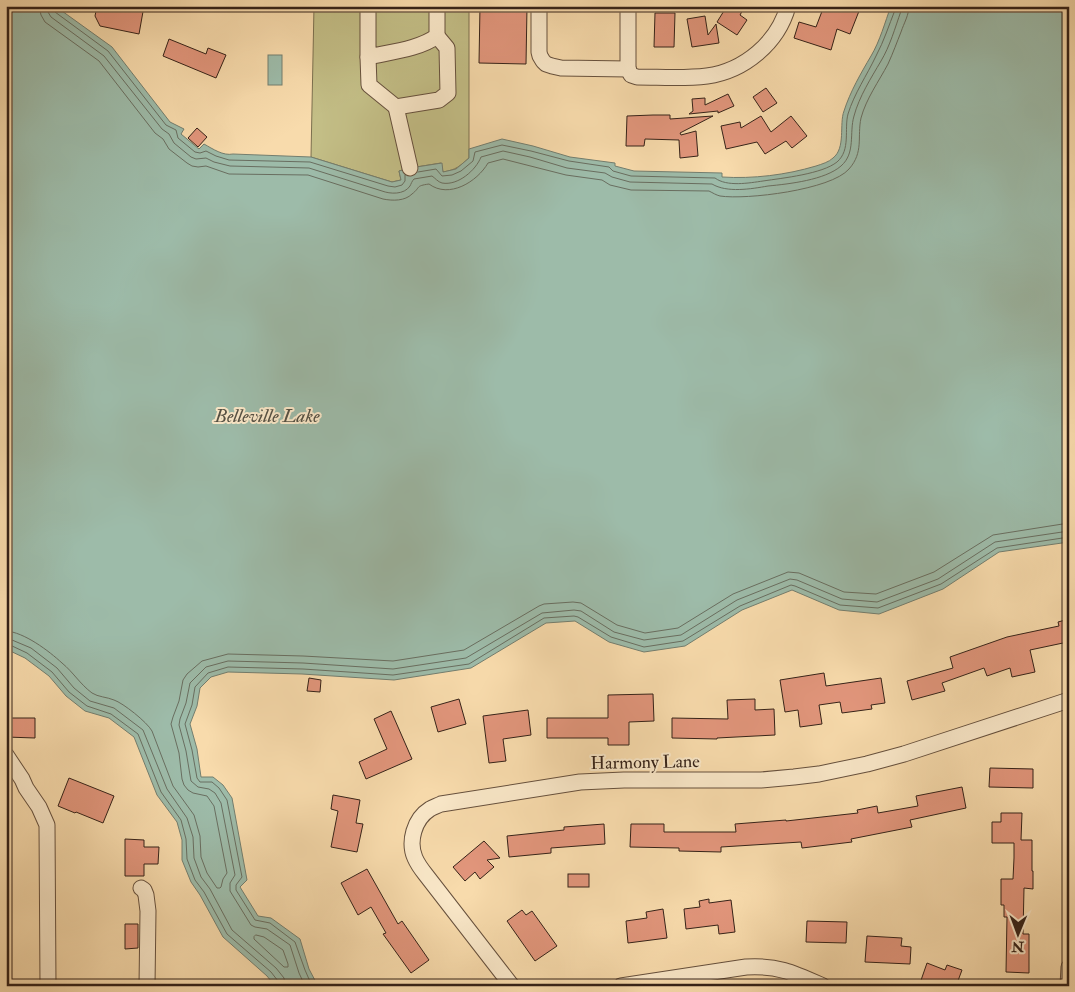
<svg xmlns="http://www.w3.org/2000/svg" width="1075" height="992" viewBox="0 0 1075 992" font-family="'IM FELL Double Pica',serif">
<style>
.green{fill:#c3be86;stroke:#7c704f}
.water{fill:#9dbba9;stroke:#737e6f}
.lines{fill:none;stroke-linecap:round;stroke-linejoin:round}
.shore{stroke:#696e60;stroke-width:1}
.building{fill:#e2967c;stroke:#352218}
.minor-casing{stroke:#66503d;stroke-width:17}
.minor{stroke:#fae8c9;stroke-width:15}
.labels{text-anchor:middle;stroke-width:4;stroke-linejoin:round;paint-order:stroke}
.street-label{font-size:18px;fill:#352218;stroke:#fae8c9}
.water-label{font-size:19px;font-style:italic;fill:#545044;stroke:#fae8c9}
</style>
<rect width="100%" height="100%" fill="#f8dbac"/>
<filter id="stains"><feTurbulence type="fractalNoise" baseFrequency=".004" numOctaves="4"/><feColorMatrix values="0 0 0 0 .2 0 0 0 0 .09 0 0 0 0 .02 0 0 0 .5 -.17"/></filter>
<radialGradient id="worn" r=".72"><stop offset=".6" stop-color="#630" stop-opacity="0"/><stop offset="1" stop-color="#630" stop-opacity=".3"/></radialGradient>
<path class="green" d="M314,6H469V158C460,166 456,170 443,172L441,163L410,168L399,171L401,180L392,182L311,157Z"/>
<g class="water">
<path d="M6,6H55L112,47L170,122L184,129L181,134L199,149L204,144C213,149 223,156 233,154L311,157L392,182L401,180L399,171L410,168L442,163L443,172L456,169L469,158V149L502,139L533,146L570,157L615,163V166L634,171L722,173V177C753,179 786,175 816,166C822,164 829,162 833,158C846,148 839,124 844,111C850,92 861,73 871,56C880,41 885,22 891,6H1069V542L999,552L943,589L879,614L839,610L792,590L742,610L685,646L644,652L609,642L575,621L546,623L471,668L394,680L302,674L228,672L211,677L200,688L197,706L190,724L197,749L201,777H213L223,785L232,798L247,880L240,887L258,916L271,918L300,939L309,969L318,986H275L267,976L223,937L200,895L191,882L182,860V840L177,822L157,795L134,737L109,718L85,711L66,696L49,676L25,658L6,649Z"/>
<rect x="268" y="55" width="14" height="30"/>
</g>
<g class="lines">
<g class="shore">
<path d="M39,6L41,15L45,22L99,61L155,133L163,139L169,149L187,163L192,166L198,167L206,166L229,174L308,175L383,199C393,201 405,201 412,194C421,187 415,186 429,184C449,199 477,182 488,163L503,159L566,175L602,180L610,185L631,190L709,191C713,193 716,195 720,196C746,200 831,190 849,169C864,152 857,137 861,118C866,99 879,81 888,64C893,53 897,42 901,32C904,23 909,15 909,6"/>
<path d="M47,6L48,12L51,17L104,56L162,129L169,134L174,143L191,157L196,159L206,158L214,162L230,166L309,168L382,191C390,194 404,195 410,186C411,184 412,181 414,179L432,176C435,178 438,182 442,183C458,186 476,170 481,157L503,151L530,157L567,168L605,173L612,177L630,182L712,184C727,193 751,189 768,186C789,184 825,180 841,166C856,153 849,133 854,116C859,97 871,78 881,61C890,46 895,28 901,11L902,6"/>
<polyline points="53,6 53,9 55,12 108,51 166,125 176,130 178,138 195,152 200,153 206,151 216,156 229,160 310,162 388,186 395,187 402,185 405,181 405,175"/>
<path d="M418,172L436,169L442,176L452,175L461,171L473,161L475,152L502,145L531,151L569,161L609,167L613,171L631,176L715,178C727,187 749,183 763,181C783,178 822,174 837,162C851,150 844,129 848,114C854,94 867,75 876,56C884,41 889,25 895,10V6"/>
<path d="M6,631C24,632 49,651 62,663C73,672 80,684 92,693C98,697 107,697 114,700C123,703 147,722 152,731L173,786L194,815L200,836L201,857L207,873L217,888H220L221,887L223,879L227,873L214,806L207,796L193,793L188,790L184,785L182,779L179,753L171,724L173,717L179,701L183,680L187,674L202,661L228,654L303,656L393,661L464,650L539,606L544,604L573,602L581,603L617,625L645,633L678,628L733,594L788,572L799,573L844,592L876,594L934,572L993,535L1069,523"/>
<polyline points="6,639 12,640 31,648 57,668 74,688 90,701 114,708 143,730 167,789 187,818 193,837 194,858 201,877 210,889 232,930 276,968 284,978 285,986"/>
<polyline points="6,645 10,645 27,653 52,672 69,692 87,706 111,714 138,734 161,792 181,820 186,839 187,859 195,880 204,892 227,934 271,972 278,981 279,986"/>
<polygon points="256,935 264,937 283,950 288,964 288,967 284,967 254,939 254,937"/>
<polyline points="305,986 299,973 290,945 267,929 255,927 251,925 230,891 230,883 235,875 221,803 215,793 209,789 198,787 191,781 186,751 179,725 180,719 186,703 190,683 206,667 228,661 303,663 393,669 466,658 542,613 574,610 581,611 614,632 644,640 681,635 737,600 790,579 797,580 842,599 877,602 938,579 995,542 1069,531"/>
<polyline points="312,986 305,970 295,942 270,923 255,920 236,890 236,885 242,877 227,800 219,788 212,782 200,782 197,778 192,750 185,724 192,705 195,687 208,673 228,667 303,669 393,675 469,664 544,618 574,616 578,617 611,637 644,647 683,641 740,606 791,585 795,586 840,605 878,608 941,584 997,548 1069,537"/>
</g>
</g>
<g class="building">
<polygon points="97,6 144,6 139,34 100,26 95,16"/>
<polygon points="480,6 527,7 526,64 479,63"/>
<polygon points="727,6 745,6 740,15 747,20 737,35 717,22"/>
<polygon points="824,6 861,6 850,34 837,29 831,50 794,38 799,22 816,27"/>
<polygon points="655,13 675,13 674,47 654,47"/>
<polygon points="705,16 708,35 716,24 719,43 692,47 687,19"/>
<polygon points="169,39 206,54 208,48 226,55 216,78 163,56"/>
<polygon points="766,88 777,103 763,112 753,97"/>
<polygon points="728,94 734,106 718,113 718,111 689,114 693,111 692,99 705,98 705,105"/>
<polygon points="653,115 670,115 670,119 713,116 680,133 681,135 696,131 698,156 680,158 679,140 645,139 644,146 626,146 627,116"/>
<polygon points="761,116 771,132 791,116 807,136 792,148 786,141 765,154 757,142 726,149 721,126 740,122 741,128"/>
<polygon points="197,128 207,137 198,147 188,138"/>
<polygon points="1069,619 1069,650 1065,650 1063,643 1030,650 1035,672 1012,677 1010,668 987,676 984,668 942,683 945,691 912,700 907,681 953,668 950,657 1007,637 1059,626 1058,622"/>
<polygon points="824,673 826,686 881,678 885,703 871,705 872,709 842,713 840,702 819,705 822,724 800,727 798,710 785,712 780,680"/>
<polygon points="309,678 321,680 320,692 307,691"/>
<polygon points="653,694 654,721 629,722 629,745 608,745 608,738 547,738 547,718 608,718 608,695"/>
<polygon points="459,699 466,724 438,732 431,707"/>
<polygon points="755,699 755,710 774,709 775,735 717,738 717,739 672,738 672,718 728,719 727,700"/>
<polygon points="528,710 531,735 503,739 506,761 489,763 483,716"/>
<polygon points="391,711 412,759 366,779 359,762 387,749 374,719"/>
<polygon points="6,718 35,718 35,738 6,737"/>
<polygon points="990,768 1033,769 1033,788 989,787"/>
<polygon points="69,778 114,796 103,823 76,812 75,813 58,806"/>
<polygon points="962,787 966,808 910,820 912,827 851,839 852,842 802,848 801,842 721,847 721,852 679,851 679,848 630,847 631,824 664,824 664,832 736,832 735,824 786,820 786,821 858,813 857,810 877,806 878,813 918,806 916,796"/>
<polygon points="333,795 360,800 356,823 363,824 357,852 331,847 338,811 331,809"/>
<polygon points="1001,813 1022,813 1021,840 1032,840 1032,871 1033,871 1033,889 1024,888 1023,934 1029,934 1029,973 1006,972 1007,917 1004,917 1004,905 1001,905 1001,879 1013,879 1014,858 1014,843 992,843 992,822 1001,822"/>
<polygon points="604,824 605,844 551,848 551,853 509,857 507,836 564,830 564,827"/>
<polygon points="125,839 144,840 144,847 159,847 158,864 144,864 144,876 125,876"/>
<polygon points="484,841 500,858 487,860 494,867 480,879 475,872 465,881 453,867"/>
<polygon points="367,869 398,924 402,921 429,960 411,973 383,934 386,933 371,907 358,915 341,883"/>
<rect x="568" y="874" width="21" height="13"/>
<polygon points="709,899 709,903 731,900 735,932 719,934 718,925 686,929 684,909 700,907 699,901"/>
<polygon points="663,909 667,938 628,943 626,921 647,918 646,912"/>
<polygon points="522,910 526,915 532,911 557,946 535,961 507,921"/>
<polygon points="807,921 847,922 846,943 806,942"/>
<polygon points="125,924 138,924 138,948 125,949"/>
<polygon points="867,936 902,938 901,946 911,947 910,964 865,962"/>
<polygon points="927,963 945,970 947,965 962,970 956,986 919,986"/>
</g>
<g class="lines">
<g class="minor-casing">
<g id="minor">
<path d="M368,6V57C390,52 420,49 437,36V6"/>
<polyline points="539,6 539,52 540,56 543,61 546,64 552,66 561,68 628,69"/>
<polyline points="628,6 628,69"/>
<polyline points="368,57 369,85 396,107 439,100 448,93 447,48 437,36"/>
<path d="M628,69L631,75L637,77C660,77 684,79 707,76C744,71 778,43 788,6"/>
<polyline points="396,107 410,168"/>
<polyline points="6,755 22,779 26,788 39,807 47,825 48,986"/>
<polyline points="141,888 144,890 146,895 148,911 147,986"/>
<path d="M512,986L426,875C422,870 418,865 415,858C408,842 414,819 430,809C433,807 437,806 441,804L580,782L624,780H761L794,777L819,774L867,764L904,754L1069,700"/>
<path d="M621,986L746,967C778,965 794,973 823,986"/>
<polyline points="1068,986 1069,967"/>
</g>
</g>
<use href="#minor" class="minor"/>
</g>
<g class="labels">
<g class="street-label">
<text transform="translate(645 762) rotate(-1)" y="6">Harmony Lane</text>
</g>
<g class="water-label">
<text x="267" y="422">Belleville Lake</text>
</g>
</g>
<rect width="1075" height="992" fill="none" stroke="#f8dbac" stroke-width="25"/>
<rect x="8" y="8" width="1060" height="977" fill="none" stroke="#352218" stroke-width="2.5"/>
<rect x="12" y="12" width="1050" height="967" fill="none" stroke="#352218"/>
<g transform="translate(1018 934) rotate(181)" stroke="#fae8c9" stroke-width="4" paint-order="stroke">
<path d="M0-4L9 19L0 12L-9 19Z" fill="#352218"/>
<text y="-8" font-size="14" font-weight="bold" text-anchor="middle" fill="#352218">N</text>
</g>
<rect width="100%" height="100%" filter="url(#stains)"/>
<rect width="100%" height="100%" fill="url(#worn)"/>
</svg>
